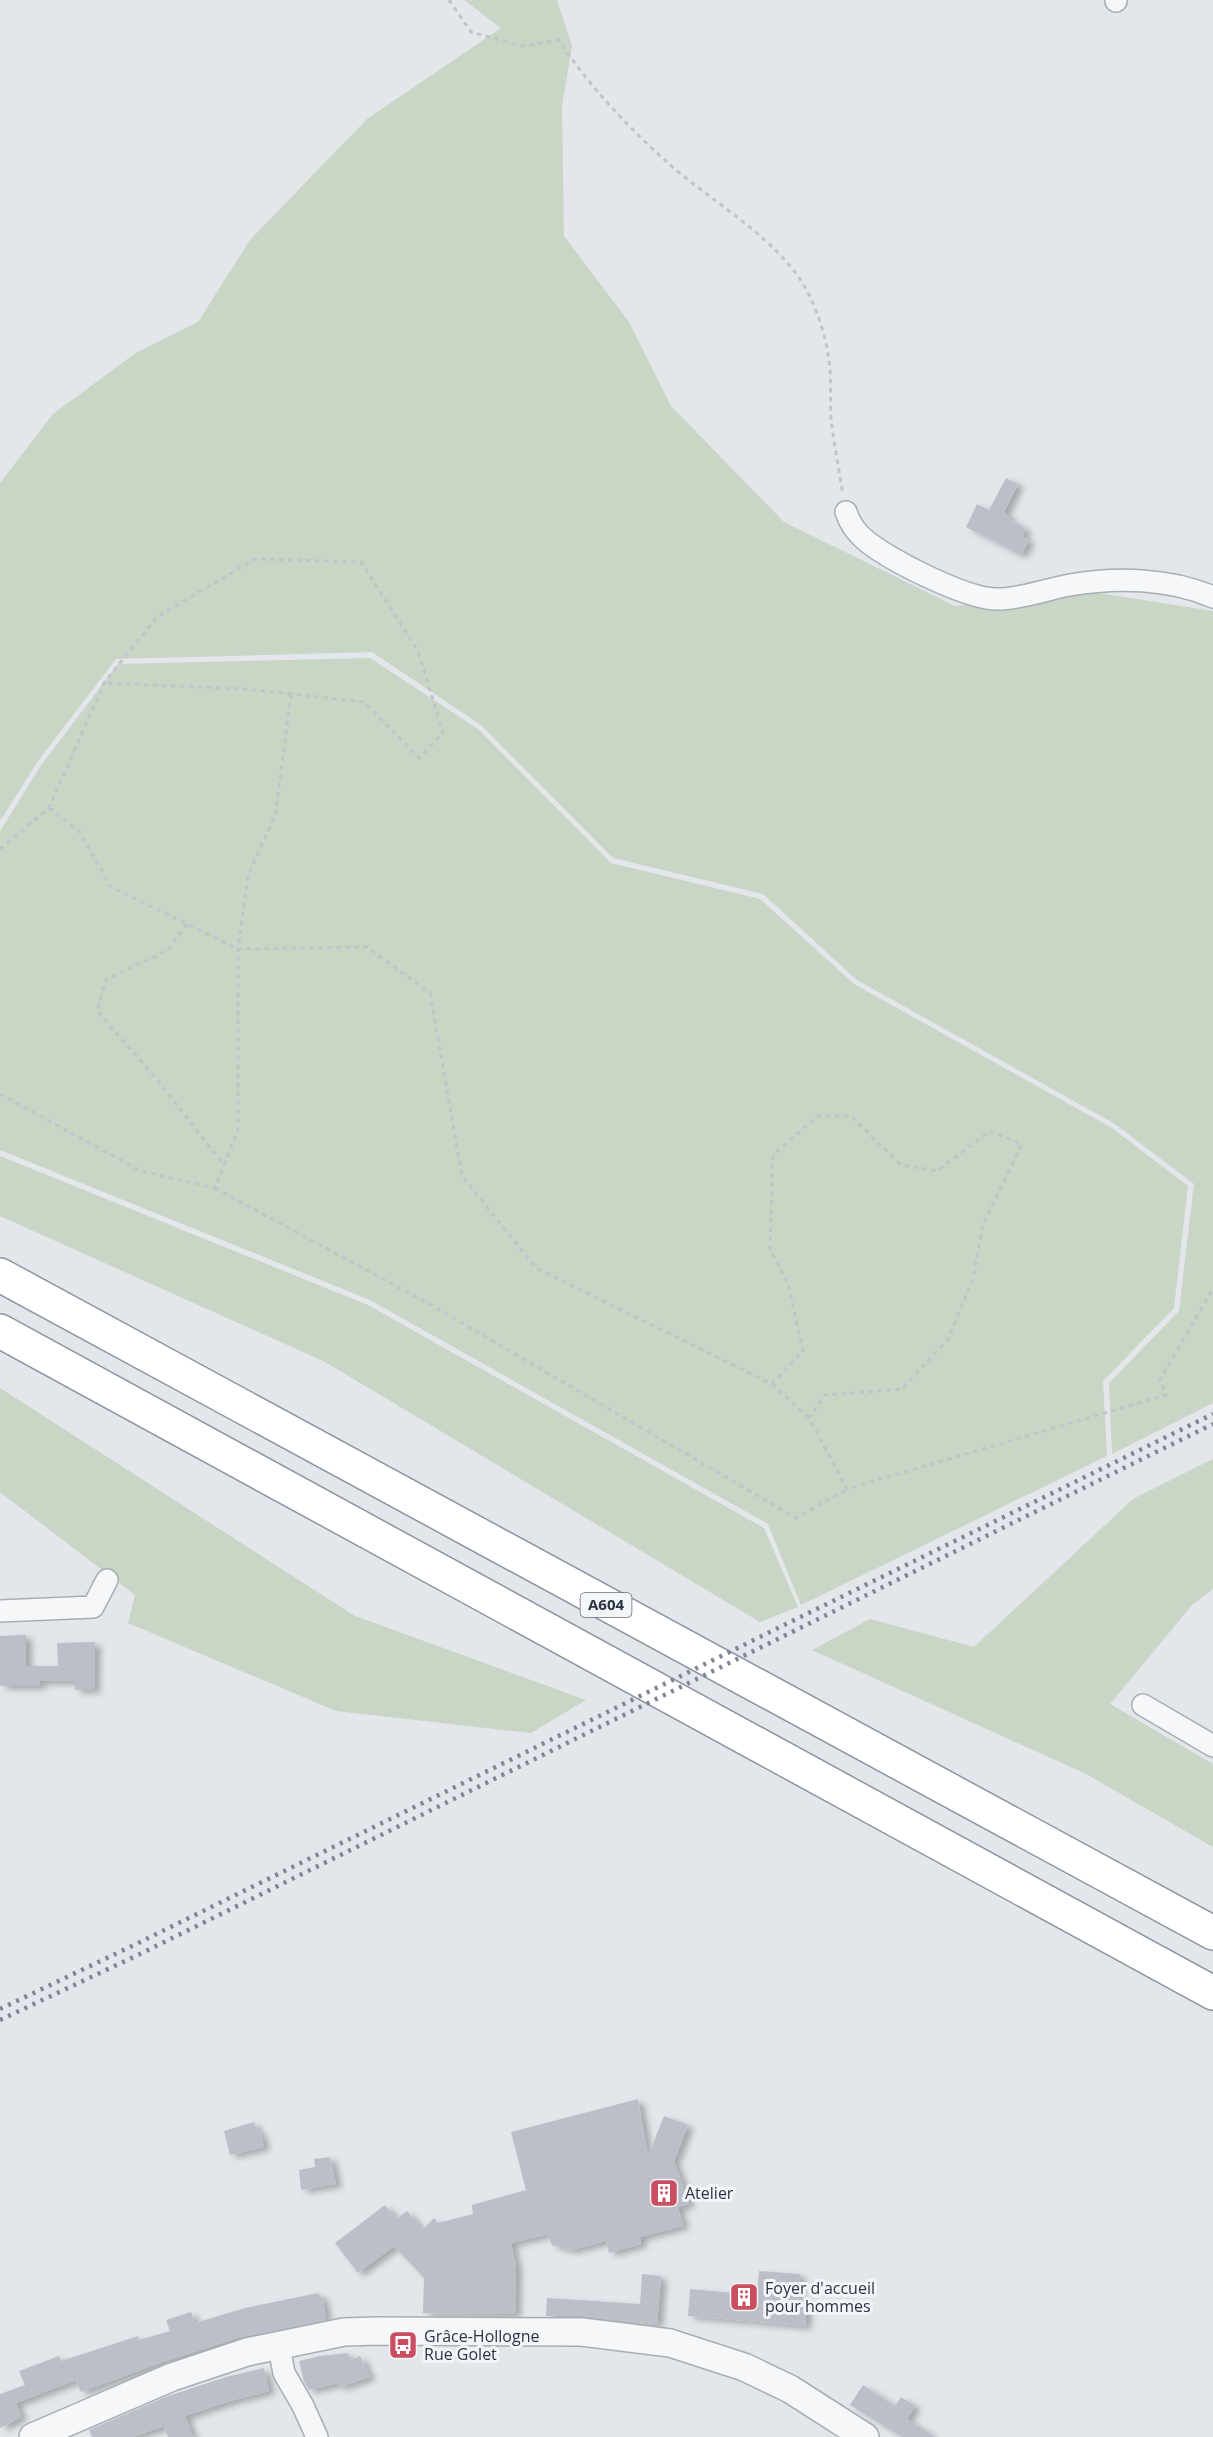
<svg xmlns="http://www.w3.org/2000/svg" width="1213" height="2437" viewBox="0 0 1213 2437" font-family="'Open Sans',sans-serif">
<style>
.green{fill:#c9d5c5}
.building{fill:#bbc0c8;filter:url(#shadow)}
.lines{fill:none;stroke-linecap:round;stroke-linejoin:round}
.minor-casing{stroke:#a8adb5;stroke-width:24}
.tertiary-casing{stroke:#a8adb5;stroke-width:30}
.motorway-casing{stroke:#8b94a1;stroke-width:36}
.path{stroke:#c1c4ca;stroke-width:3;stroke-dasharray:4.5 4.5;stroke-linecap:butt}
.minor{stroke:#f6f7f9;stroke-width:21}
.tertiary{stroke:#f6f7f9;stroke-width:27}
.motorway{stroke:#fff;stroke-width:33}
.rail{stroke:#7d8694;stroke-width:4.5;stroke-dasharray:3 6;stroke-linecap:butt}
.labels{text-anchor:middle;stroke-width:6;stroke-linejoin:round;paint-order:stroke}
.shield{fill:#f3f5f8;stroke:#676e79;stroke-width:1.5}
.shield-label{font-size:15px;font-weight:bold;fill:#2b3443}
.poi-label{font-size:16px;fill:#2b3443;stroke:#f3f5f8;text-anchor:start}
</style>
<defs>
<filter id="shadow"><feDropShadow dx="6" dy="3.5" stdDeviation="3" flood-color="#0004"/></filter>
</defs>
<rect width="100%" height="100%" fill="#e3e6eb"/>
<g class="green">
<polygon points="464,0 557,0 572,46 562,106 564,236 629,322 671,406 784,522 955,606 1092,592 1213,611 1213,1403 1112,1454 1109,1383 1179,1311 1194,1184 1115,1124 857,980 763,894 613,858 481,725 372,652 116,659 38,761 0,821 0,483 53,414 137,352 198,322 250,240 367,119 501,28"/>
<polygon points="370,658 478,729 611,863 760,899 854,984 1112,1128 1188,1186 1174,1308 1103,1381 1107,1456 801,1605 768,1524 370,1300 0,1150 0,831 42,764 118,664"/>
<polygon points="0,1156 368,1305 764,1528 798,1607 760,1622 325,1362 0,1216"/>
<polygon points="0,1388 355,1616 586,1700 531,1733 336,1711 128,1623 135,1595 0,1492"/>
<polygon points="1213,1459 1213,1589 1192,1605 1110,1704 1213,1764 1213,1847 1086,1774 812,1650 870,1619 974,1647 1133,1499"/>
</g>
<g class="building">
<polygon points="1006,478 1018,484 1004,512 1012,521 1026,529 1022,537 1029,540 1021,555 966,527 977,504 989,510"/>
<polygon points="26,1635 26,1666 58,1666 57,1643 95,1642 94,1690 75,1690 75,1681 40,1681 40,1686 0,1686 0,1636"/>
<polygon points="638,2099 648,2156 664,2116 688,2125 674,2161 689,2204 678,2207 683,2226 640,2237 641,2244 609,2253 606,2241 571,2250 552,2245 548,2234 511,2243 516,2267 515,2314 423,2313 424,2278 394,2246 358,2273 335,2243 385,2205 396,2219 407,2211 422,2230 434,2218 438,2223 473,2214 472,2205 526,2190 511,2132"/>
<polygon points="254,2122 258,2132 260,2131 264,2147 230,2155 224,2131"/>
<polygon points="330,2157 336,2184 301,2190 299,2170 315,2167 314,2159"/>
<polygon points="759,2271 800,2274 798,2298 807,2299 805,2326 688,2316 690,2289 757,2295"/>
<polygon points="642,2274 661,2276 657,2324 584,2316 546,2316 547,2298 640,2304"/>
<polygon points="318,2293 323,2300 326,2320 237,2338 162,2362 81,2392 76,2380 16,2403 21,2417 0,2428 0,2394 25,2385 19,2371 59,2356 61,2361 138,2336 139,2340 170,2331 166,2320 191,2312 195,2323 245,2308"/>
<polygon points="348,2353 351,2360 360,2356 370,2377 339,2387 338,2383 309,2390 304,2382 299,2361 320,2356"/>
<polygon points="264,2368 269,2391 230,2401 185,2416 193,2437 168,2437 164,2426 133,2437 92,2437 89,2430 165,2397 226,2377"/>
<polygon points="863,2385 895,2406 901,2397 915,2406 907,2419 935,2437 902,2437 850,2405"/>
</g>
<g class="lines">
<g class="minor-casing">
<g id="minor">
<polyline points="1116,0 1116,1"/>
<path d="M846,512C849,521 855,531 863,538C886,559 968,600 998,599C1022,599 1047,589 1070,585C1116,577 1169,578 1213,597"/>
<polyline points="0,1611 93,1607 107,1580"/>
<polyline points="1143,1705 1213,1746"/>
<polyline points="279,2347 284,2373 303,2406 317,2437"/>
</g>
</g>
<g class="tertiary-casing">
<polyline id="tertiary" points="33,2437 172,2377 247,2352 344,2332 377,2331 582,2332 670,2343 744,2367 790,2389 865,2437"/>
</g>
<g class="motorway-casing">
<g id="motorway">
<polyline points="0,1275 1213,1933"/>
<polyline points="0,1331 1213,1993"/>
</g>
</g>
<g class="path">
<path d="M449,0L471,32L523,46L559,40C588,85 627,126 667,162C712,203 786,242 811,299C821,321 828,345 830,369C831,385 830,402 831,419C834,444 839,470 843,495"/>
<polyline points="49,808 79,831 111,887 238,949 367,947 430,993 462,1176 536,1268 772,1384 803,1351 788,1284 770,1249 773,1155 818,1116 851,1116 901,1165 937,1171 990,1131 1022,1144 983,1224 973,1279 948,1339 902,1389 825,1395 809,1418 847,1489 1166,1395 1160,1379 1213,1289"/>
<polyline points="0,849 49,808 104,683 157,617 255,559 361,562 418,651 443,733 419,758 364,702 246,689 104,683"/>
<polyline points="187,924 168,950 106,980 97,1011 154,1076 224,1165"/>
<polyline points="0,1094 141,1171 215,1188 238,1129 238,949 248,875 275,816 291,695"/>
<polyline points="215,1188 431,1305 796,1518 847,1489"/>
<polyline points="772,1384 808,1417"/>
</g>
<use href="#minor" class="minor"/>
<use href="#tertiary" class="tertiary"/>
<use href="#motorway" class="motorway"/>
<g class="rail">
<polyline points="0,2009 132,1946 1213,1414"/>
<polyline points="0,2020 138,1955 1213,1424"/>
</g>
</g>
<defs>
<g id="building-square" transform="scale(1.5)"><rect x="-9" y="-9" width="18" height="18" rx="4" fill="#cb4d60" stroke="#f3f5f8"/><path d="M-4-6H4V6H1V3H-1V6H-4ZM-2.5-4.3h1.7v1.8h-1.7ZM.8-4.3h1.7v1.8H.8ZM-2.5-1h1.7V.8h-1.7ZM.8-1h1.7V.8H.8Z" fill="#fff"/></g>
<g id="bus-square" transform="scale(1.5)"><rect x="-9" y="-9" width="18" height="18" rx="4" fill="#cb4d60" stroke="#f3f5f8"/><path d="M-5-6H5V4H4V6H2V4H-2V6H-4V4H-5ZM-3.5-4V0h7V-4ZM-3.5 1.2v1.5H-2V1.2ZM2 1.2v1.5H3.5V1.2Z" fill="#fff"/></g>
</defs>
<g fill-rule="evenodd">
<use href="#building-square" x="664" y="2193"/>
<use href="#building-square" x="744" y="2297"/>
<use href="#bus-square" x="403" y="2345"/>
</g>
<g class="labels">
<rect class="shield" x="580.5" y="1593" width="51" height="24" rx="4.5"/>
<g class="shield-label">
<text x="606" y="1610">A604</text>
</g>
<g class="poi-label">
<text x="685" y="2199">Atelier</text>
<text x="765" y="2294">Foyer d'accueil<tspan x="765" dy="18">pour hommes</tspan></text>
<text x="424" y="2342">Grâce-Hollogne<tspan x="424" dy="18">Rue Golet</tspan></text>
</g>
</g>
</svg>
